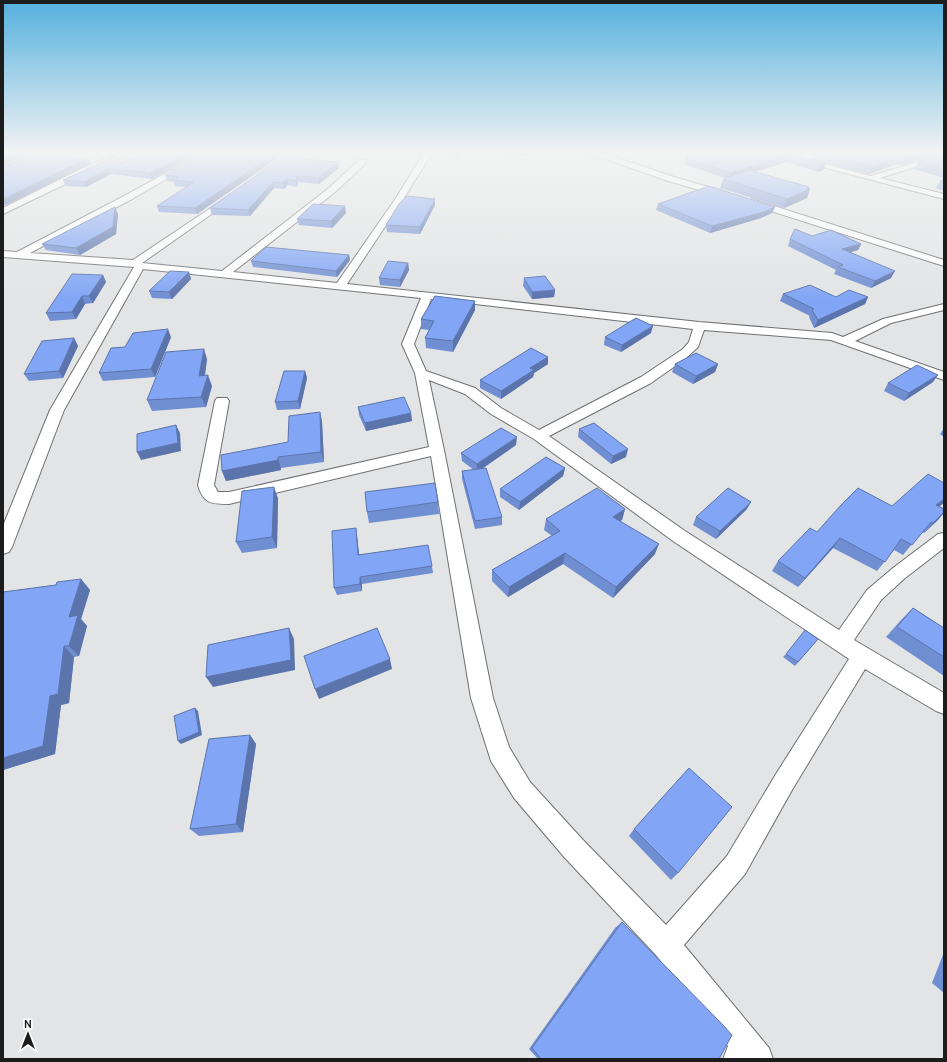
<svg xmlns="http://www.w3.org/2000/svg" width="947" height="1062" viewBox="0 0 947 1062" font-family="Cabin,sans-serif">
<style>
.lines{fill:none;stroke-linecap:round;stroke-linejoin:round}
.minor-casing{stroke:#6f7071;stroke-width:2}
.minor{fill:#fff;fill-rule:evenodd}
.wall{fill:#708fd3}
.shaded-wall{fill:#5b74ac}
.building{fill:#82a6f5;stroke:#5b74ac}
</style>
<rect width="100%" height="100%" fill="#e3e4e5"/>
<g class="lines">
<g class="minor-casing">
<g id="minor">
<polygon points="45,151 55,151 3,172 3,167"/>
<polygon points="124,151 134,151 3,214 3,208 79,170"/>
<path d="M206,151H215L132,199L30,253L133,260L230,195L234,197L233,199L142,263L222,271L329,188L359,160H365V164L335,192L233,272L337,283L396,198L425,151H428L432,153L404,198L347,284L699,322L832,333L843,337L883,319L944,304V310L891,323L855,341L944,372V380L831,340L704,330L698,347L685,359L651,383L549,436L685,531L839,630L867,590L893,568L938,534L944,533V548L905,578L881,600L854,640L944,693V714L936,711L865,669L792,790L745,874L684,945L769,1048L773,1059H723L728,1046L656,955L565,858L514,798L491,761L471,698L431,456L229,504C212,504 203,504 198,485L215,401L217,398H227L229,401L214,485L218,492H229L429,447L415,373L402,344L421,298L143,269L64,410L12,547L9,552L3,554V526L50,410L134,267L3,257V251L17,252L126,195ZM431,299L693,329L689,342L683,349L641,377L539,430L501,408L475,388L426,371L414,344ZM429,380L465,394L491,414L534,439L673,541L849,659L776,774L727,856L666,925L583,840L530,782L509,747L493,698L444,450Z"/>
<polygon points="570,151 608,151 603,153 671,176 729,193 730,195 729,197 723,197 665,180 594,155 574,153"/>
<polygon points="762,151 774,151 871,176 944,154 944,158 880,178 944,194 944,199"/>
<polygon points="752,199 944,260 944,266 749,204 748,202"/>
</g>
</g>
<use href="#minor" class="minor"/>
</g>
<g class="wall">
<polygon points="152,151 152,179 111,174 86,187 66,186 63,180 121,163"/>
<polygon points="440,151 462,151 458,158 440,152"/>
<polygon points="476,151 494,151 482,153"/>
<polygon points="499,151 542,151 517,157"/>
<polygon points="710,151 944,151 944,153 902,165 897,164 869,174 811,159 813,152 817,151 798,154 784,152 795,156 826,163 823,170 819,172 786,162 755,172 809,187 808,188 810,189 807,198 784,208 720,188 723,179 725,178 684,164 686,158"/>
<polygon points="944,154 944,178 914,169 918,162"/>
<polygon points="281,156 197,214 159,212 157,206 186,187 175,186 174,182 167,181 165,175"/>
<polygon points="303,159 339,168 319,184 298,182 297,187 288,185 284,189 274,188 250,216 212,215 210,208"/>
<polygon points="91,163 6,205 3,205 3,167"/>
<polygon points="944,179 944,191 936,188 940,181"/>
<polygon points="658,204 775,207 772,213 761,218 710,233 656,210"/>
<polygon points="435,205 420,234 387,232 386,225"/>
<polygon points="346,213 332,228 299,225 297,219"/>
<polygon points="118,214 116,234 80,255 46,250 42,244"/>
<polygon points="812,236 861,244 858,250 851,252 891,278 871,288 834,274 836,270 788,246 790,239"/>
<polygon points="349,255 350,260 337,277 253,267 251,261"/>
<polygon points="408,263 409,270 400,287 380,285 379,278"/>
<polygon points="189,272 191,279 172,299 152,298 149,291"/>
<polygon points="103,275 106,282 93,303 85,304 76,319 50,321 46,313"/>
<polygon points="524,278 555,290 554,297 532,299 523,286"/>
<polygon points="783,294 836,297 868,297 865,304 814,328 809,317 810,316 780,301"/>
<polygon points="475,310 453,352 426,348 425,338 429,330 421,329 421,319"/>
<polygon points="651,333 621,352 604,345 605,337"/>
<polygon points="171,337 155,377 103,381 99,373 125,347"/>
<polygon points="74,338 78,346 63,378 29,381 24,374"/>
<polygon points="548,357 548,364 534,373 533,377 501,399 480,388 480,380"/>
<polygon points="207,359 205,376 212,386 206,407 152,411 147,400"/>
<polygon points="675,364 718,364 715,372 693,384 672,372"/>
<polygon points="305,371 307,378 300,409 277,410 275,402"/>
<polygon points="933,382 904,401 884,391 888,383"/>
<polygon points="358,407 411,413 412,421 366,431 359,415"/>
<polygon points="320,412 322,422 324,462 281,468 281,470 226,481 222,471 288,442"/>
<polygon points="944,428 944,437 940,434"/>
<polygon points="579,429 626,457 611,464 578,437"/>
<polygon points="516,445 482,469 502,517 502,525 475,529 462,479 462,471 474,470 462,461 461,453"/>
<polygon points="565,468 563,476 519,510 500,497 500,489"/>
<polygon points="278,498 277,548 242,553 236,542"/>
<polygon points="438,502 439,514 369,523 367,512"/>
<polygon points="944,503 939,506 944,509 944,513 938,520 924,533 922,532 903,555 894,550 877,571 833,548 798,587 772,571 778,561 892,506"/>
<polygon points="625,509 622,520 620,521 655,554 613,598 563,564 508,597 492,581 492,570 552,536 544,530 546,519"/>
<polygon points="747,509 716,539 693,525 696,517"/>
<polygon points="356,528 357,536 359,555 432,566 433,573 362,584 362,591 337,595 334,588"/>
<polygon points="81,579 90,590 81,619 87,626 79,656 74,657 69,703 61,705 55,754 3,770 3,592 56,585"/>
<polygon points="913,608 944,628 944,676 886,637 902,619"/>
<polygon points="818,639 795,666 783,657 786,654"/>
<polygon points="250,735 256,744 243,832 199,836 190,829"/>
<polygon points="634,829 678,873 671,880 629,836"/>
<polygon points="622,922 719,1059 538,1059 529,1049 615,928"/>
<polygon points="944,952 944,993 932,983"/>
</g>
<g class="shaded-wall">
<polygon points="25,151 40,151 3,165 3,159"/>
<polygon points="192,151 203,151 152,179 150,173"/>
<polygon points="279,151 281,156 197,214 195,208"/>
<polygon points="302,151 304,151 302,165 300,159"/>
<polygon points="459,151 462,151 458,158 458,152"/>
<polygon points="482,151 494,151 482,153"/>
<polygon points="522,151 542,151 517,157 517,152"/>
<polygon points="799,151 819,151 798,154"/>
<polygon points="932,151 944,151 944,153 902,165 905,158"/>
<polygon points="789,155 786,162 729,180 731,173"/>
<polygon points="900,157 897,164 869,174 872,167"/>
<polygon points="88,158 91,163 6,205 3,200"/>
<polygon points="338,162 339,168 319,184 318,178"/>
<polygon points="826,163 823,170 819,172 821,165"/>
<polygon points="108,169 111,174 86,187 84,182"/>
<polygon points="297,176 298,182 297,187 296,181"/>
<polygon points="287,179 288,185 284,189 282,183"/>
<polygon points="273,182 274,188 250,216 248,210"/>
<polygon points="809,187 808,190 810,189 807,198 784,208 787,199"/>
<polygon points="435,199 435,205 420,234 420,227"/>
<polygon points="345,206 346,213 332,228 331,221"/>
<polygon points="115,207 118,214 116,234 80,255 76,248"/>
<polygon points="775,207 772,213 761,218 710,233 712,226"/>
<polygon points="861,244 858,250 839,255 842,249"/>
<polygon points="349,255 350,260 337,277 336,271"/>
<polygon points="408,263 409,270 400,287 400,280"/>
<polygon points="895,271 891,278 871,288 875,281"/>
<polygon points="189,272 191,279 172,299 169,292"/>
<polygon points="103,275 106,282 93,303 89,296"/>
<polygon points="555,290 554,297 532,299 532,292"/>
<polygon points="82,296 85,304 76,319 72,312"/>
<polygon points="868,297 865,304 814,328 818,320"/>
<polygon points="475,301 475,310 453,352 453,341"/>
<polygon points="653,326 651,333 621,352 622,345"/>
<polygon points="168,329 171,337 155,377 151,369"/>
<polygon points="74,338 78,346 63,378 59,371"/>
<polygon points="204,349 207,359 203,386 199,376"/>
<polygon points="548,357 548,364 534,373 533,377 501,399 501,391 530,368"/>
<polygon points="718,364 715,372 693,384 696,376"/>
<polygon points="305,371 307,378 300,409 298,401"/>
<polygon points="208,375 212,386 206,407 201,397"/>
<polygon points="938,375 933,382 904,401 909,393"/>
<polygon points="320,412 322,422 324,462 321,452"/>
<polygon points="411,413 412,421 366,431 365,423"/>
<polygon points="176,425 180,433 181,451 141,460 137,452"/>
<polygon points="517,437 516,445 477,472 477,464"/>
<polygon points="628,449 626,457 611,464 613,456"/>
<polygon points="278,457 281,470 226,481 222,471"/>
<polygon points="565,468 563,476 519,510 520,502"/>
<polygon points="274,487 278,498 277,548 272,537"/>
<polygon points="944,499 944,503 928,515 936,505"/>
<polygon points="751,502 747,509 716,539 720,531"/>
<polygon points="625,509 622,520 610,527 613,517"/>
<polygon points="944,512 938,520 924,533 933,523"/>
<polygon points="356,528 357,536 360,563 358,555"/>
<polygon points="840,538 833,548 798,587 805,578"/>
<polygon points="659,544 655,554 613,598 616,587"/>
<polygon points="565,553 563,564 508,597 509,587"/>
<polygon points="360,577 362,584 362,591 360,584"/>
<polygon points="81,579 90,590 81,619 87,626 79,656 69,646 69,617"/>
<polygon points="289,628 294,639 295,670 213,687 206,677"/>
<polygon points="64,646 74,657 69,703 61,705 55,754 3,770 3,758 50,696"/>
<polygon points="390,659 392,669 319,699 315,689"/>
<polygon points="195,708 198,711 202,735 181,744 178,741"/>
<polygon points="250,735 256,744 243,832 236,824"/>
</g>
<g class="building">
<polygon points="3,151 25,151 3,159"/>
<polygon points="152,151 192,151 150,173 108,169 84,182 63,180 117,155 121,163"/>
<polygon points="207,151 279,151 195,208 157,206 194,182 173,180 179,177 165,175"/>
<polygon points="291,151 302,151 300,159 338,162 318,178 297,176 296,181 287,179 282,183 273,182 248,210 210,208"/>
<polygon points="710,151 780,151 795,156 826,163 821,165 789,155 731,173 686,158"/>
<polygon points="818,151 932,151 905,158 900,157 872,167 813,152"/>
<polygon points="944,154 944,170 918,162"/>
<polygon points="32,156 88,158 3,199 3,167"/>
<polygon points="749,170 809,187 807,188 810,189 787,199 723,179"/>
<polygon points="944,179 944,182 940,181"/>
<polygon points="709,186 775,207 764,212 712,226 658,204"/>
<polygon points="407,196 435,199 420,227 386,225 399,204"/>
<polygon points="313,204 345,206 331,221 297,219"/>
<polygon points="115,207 113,227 76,248 42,244"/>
<polygon points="795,229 812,236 831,230 861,244 842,249 895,271 875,281 838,267 843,265 790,239"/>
<polygon points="266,247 349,255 336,271 251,261"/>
<polygon points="388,261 408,263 400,280 379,278"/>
<polygon points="170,271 189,272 169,292 149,291"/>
<polygon points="72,274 103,275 89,296 82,296 72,312 46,313"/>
<polygon points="545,276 555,290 532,292 524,278"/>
<polygon points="810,285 836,297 849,290 868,297 818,320 812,310 814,309 783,294"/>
<polygon points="435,296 475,301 453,341 425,338 434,321 421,319"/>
<polygon points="636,318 653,326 622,345 605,337"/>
<polygon points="168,329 151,369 99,373 111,348 125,347 133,333"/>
<polygon points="74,338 59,371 24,374 42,341"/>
<polygon points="531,348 548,357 530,368 534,370 501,391 480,380"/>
<polygon points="204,349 199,376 208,375 201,397 147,400 166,352"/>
<polygon points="696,353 718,364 696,376 675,364"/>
<polygon points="917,365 938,375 909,393 888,383"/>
<polygon points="284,371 305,371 298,401 275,402"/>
<polygon points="404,397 411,413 365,423 358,407"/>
<polygon points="320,412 321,452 278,457 278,460 222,471 221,455 288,442 289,416"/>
<polygon points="594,423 628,449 613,456 579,429"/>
<polygon points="176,425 178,443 137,452 137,434"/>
<polygon points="501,428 517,437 477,464 461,453"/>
<polygon points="546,457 565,468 520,502 500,489"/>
<polygon points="486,468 502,517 475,521 462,471"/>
<polygon points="928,474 944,483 944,499 936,505 944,509 944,512 933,523 931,522 912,545 901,539 885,562 840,538 805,578 778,561 810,528 817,532 841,505 858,488 892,506"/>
<polygon points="435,483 438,502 367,512 365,492"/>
<polygon points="274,487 272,537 236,542 242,491"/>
<polygon points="597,488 625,509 613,517 659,544 616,587 565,553 509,587 492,570 560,531 546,519"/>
<polygon points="728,488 751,502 720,531 696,517"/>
<polygon points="356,528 358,555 428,545 432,566 360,577 360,584 334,588 332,531"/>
<polygon points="81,579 69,617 78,615 69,646 64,646 58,694 50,696 43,746 3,758 3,592 56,585 57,582"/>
<polygon points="913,608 944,628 944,657 897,627"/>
<polygon points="289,628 291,660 206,677 208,645"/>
<polygon points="377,628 390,659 315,689 304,656"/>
<polygon points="805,630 818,639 798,662 786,654"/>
<polygon points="195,708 199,732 178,741 174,716"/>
<polygon points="250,735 236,824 190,829 209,739"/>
<polygon points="689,768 732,807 678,873 634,829"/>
<polygon points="622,922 722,1024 732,1035 719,1059 541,1059 532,1048"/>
</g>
<linearGradient id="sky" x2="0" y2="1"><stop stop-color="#54b0de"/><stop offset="0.51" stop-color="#f2f3f3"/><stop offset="1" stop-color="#f2f3f3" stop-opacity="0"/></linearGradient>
<rect width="947" height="299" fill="url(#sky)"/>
<rect width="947" height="1062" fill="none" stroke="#1c1c1d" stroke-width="8"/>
<g transform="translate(28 1034)" stroke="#ffffff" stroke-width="3" paint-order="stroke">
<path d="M0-3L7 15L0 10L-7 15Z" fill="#1c1c1d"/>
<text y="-6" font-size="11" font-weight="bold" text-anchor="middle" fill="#1c1c1d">N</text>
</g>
</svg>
